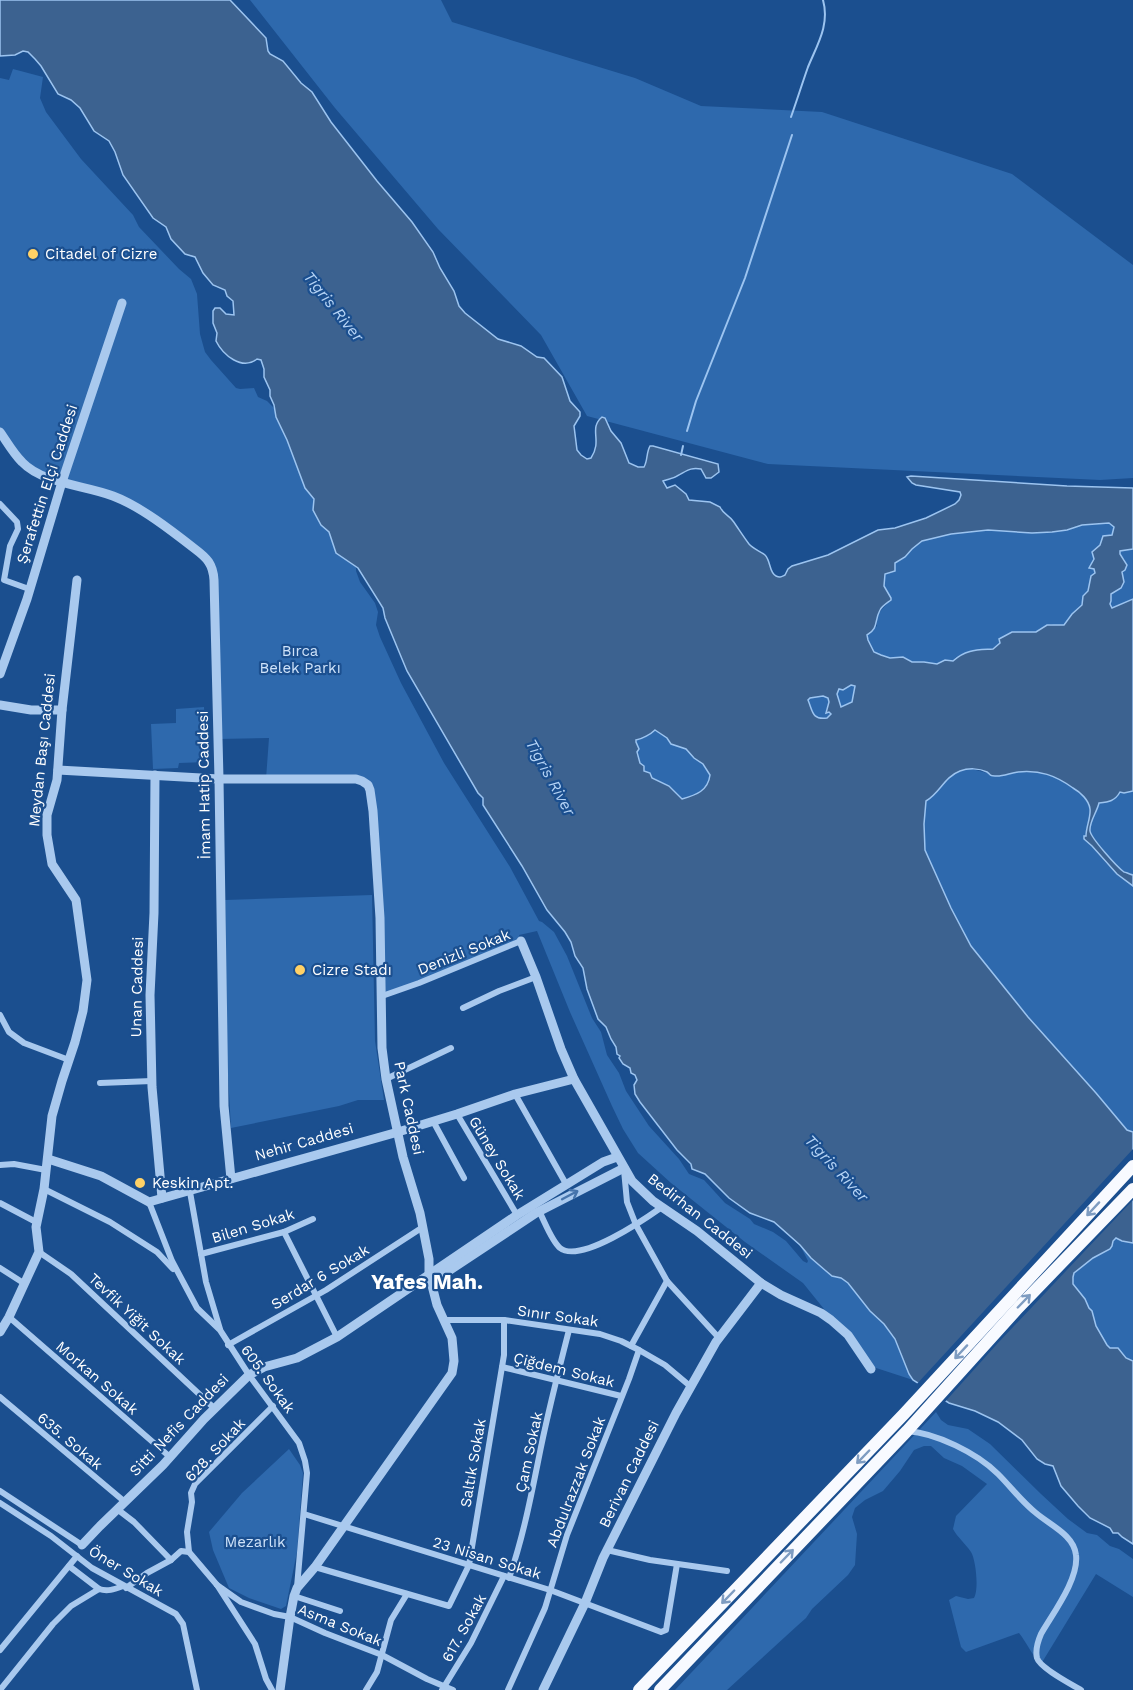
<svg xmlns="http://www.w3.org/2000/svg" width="1133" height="1690" viewBox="0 0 1133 1690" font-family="'Work Sans',sans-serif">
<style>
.green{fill:#2e69ad}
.water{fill:#3c6290;stroke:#9cc4f0;stroke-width:1.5;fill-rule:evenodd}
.pier{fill:#1b4f8f}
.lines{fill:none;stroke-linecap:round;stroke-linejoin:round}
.stream{stroke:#9cc4f0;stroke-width:2}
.minor{stroke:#a9c9ee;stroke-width:6}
.tertiary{stroke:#a9c9ee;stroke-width:9}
.trunk{stroke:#f8faff;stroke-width:12}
.oneway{stroke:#4674ac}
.oneway2{stroke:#7e9cc1}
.poi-dot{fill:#ffd166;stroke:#1b4f8f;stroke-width:2}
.labels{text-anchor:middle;stroke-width:4.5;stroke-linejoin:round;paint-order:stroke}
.poi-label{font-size:15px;fill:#fff;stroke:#1b4f8f;text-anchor:start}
.street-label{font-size:15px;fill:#fff;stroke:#1b4f8f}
.park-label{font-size:15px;fill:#cfe3fa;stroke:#1b4f8f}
.water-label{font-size:16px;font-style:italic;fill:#b5d3f5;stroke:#1b4f8f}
.district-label{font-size:21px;font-weight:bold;fill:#fff;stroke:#1b4f8f}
</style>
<rect width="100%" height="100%" fill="#1b4f8f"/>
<g class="green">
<polygon points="250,0 441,0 452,22 635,78 701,106 822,112 1012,174 1133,265 1133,478 1100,480 768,464 587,416 541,335 438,229 335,108"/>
<polygon points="13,69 43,77 40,98 46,112 81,159 133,215 139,227 179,269 191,279 197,294 200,334 205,352 211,360 236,388 240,389 254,388 258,397 267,401 275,409 276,417 287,440 302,480 314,499 313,507 321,525 329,532 336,553 356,567 356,571 360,582 375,603 378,612 376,625 380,637 401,683 444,763 510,867 539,921 542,922 554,932 567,956 592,1018 601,1032 607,1055 619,1073 626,1091 649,1126 679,1159 689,1174 704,1180 725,1203 750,1219 754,1224 773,1232 786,1241 803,1261 807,1263 808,1261 800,1245 811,1258 832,1276 841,1278 848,1283 870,1311 884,1324 895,1340 909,1374 913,1380 870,1366 803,1283 745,1242 671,1183 638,1153 623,1129 612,1106 570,1012 537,931 519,935 521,941 382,996 380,918 366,783 266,779 269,738 218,739 212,566 131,504 29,468 0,432 0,78 9,80"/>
<path d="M1109,523L1114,527L1112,535L1103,536C1100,545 1095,554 1093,564L1090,566L1094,569L1095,573L1088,591L1083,596L1082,605L1072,614L1064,625L1056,626L1051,624L1036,632H1025L1000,643L993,649L956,657L953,661L945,660L937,664H932L927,662H912L903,657L890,658L874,652L868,640L867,635L877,626C874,612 886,608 891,598L883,586L885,574L895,571V563L905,557L912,549L922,541L951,534L988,530L1022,532L1067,530L1082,525Z"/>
<polygon points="1123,549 1133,549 1133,599 1112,608 1110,604 1111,601 1111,594 1113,592 1118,590 1125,560 1120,554 1120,551"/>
<polygon points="851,685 855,686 853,702 840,707 837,694 839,689"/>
<path d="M823,696L828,698L829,702L826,711L831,713V714L827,718C812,720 813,712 808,700L810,698Z"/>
<polygon points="204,707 207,762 179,763 178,768 153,769 151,724 176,723 176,709"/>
<path d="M655,730L667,738L671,744L686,749L694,758L703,764L710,775C708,791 696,795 682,800L669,786L652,778L644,771L640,762L636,742V740C642,739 651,734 655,730Z"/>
<path d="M972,769L998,776L1020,772L1042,773L1061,779L1077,790L1085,798L1091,810L1085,836L1088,842L1106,863L1133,886V1132L1127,1130L1096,1093L1028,1017L971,946L951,908L925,850L924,824L926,801C946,789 943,772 972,769Z"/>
<path d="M1133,791V875C1132,875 1125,872 1124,872C1118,868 1091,836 1090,831C1089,822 1096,811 1099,803L1117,797L1120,792L1124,793Z"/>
<polygon points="372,895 375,1041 384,1100 358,1100 339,1106 231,1128 227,1058 225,900"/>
<polygon points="1117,1238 1122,1241 1133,1243 1133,1361 1126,1358 1118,1348 1110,1348 1107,1345 1096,1326 1092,1311 1089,1308 1085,1299 1073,1284 1073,1277 1074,1273 1093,1258 1110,1249 1112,1246 1113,1241"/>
<path d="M936,1412L941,1420L948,1425L968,1429L990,1444L1041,1494L1068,1519L1087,1533L1097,1535L1110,1546L1119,1549L1133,1559V1597L1096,1574L1041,1664C1031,1654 1027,1643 1019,1633L966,1652L961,1647L949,1600L956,1596L968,1599L974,1598C979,1590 976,1560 971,1552C965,1543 958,1538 953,1529L956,1516L987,1484L962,1466L944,1458L931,1446H924L914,1450L900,1471L883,1491L865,1500L855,1508L852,1517L857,1534L855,1565L848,1575L812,1609L806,1618L797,1626L727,1690H675Z"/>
<polygon points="289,1449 300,1465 303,1473 297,1552 286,1606 281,1609 249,1598 229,1588 213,1550 209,1532 242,1493"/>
</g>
<path class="water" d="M0,0H230L266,38L268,51L270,54L283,61L301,83L312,92L331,122L377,181L412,222L433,252L440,268L454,291L459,306L465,313L498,339L521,346L537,357L544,358L562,377L570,401L580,412V416L574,426L577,450L581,455L587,459L591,458C603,440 588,429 602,417L605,418L611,431L621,443L629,463L638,467H644C648,460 646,453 650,446H653L718,464L719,472L711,478H706L701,469C690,467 687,471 677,476C673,479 667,479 663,481L667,488L675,485L686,494L689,500L710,502L720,507C723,514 729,515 733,521C738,528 743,536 749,544C753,549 760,551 765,555C771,561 769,573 776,576C780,578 781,577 785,575L788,569L792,566L828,555L878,530L895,528L926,518L955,504L959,500L961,495L960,492L916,485L912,483L907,477L911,476L1067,486L1133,488V549L1120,551V554L1127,565L1125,570L1122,572L1124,582L1121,588L1111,594V601L1110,604L1112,608L1133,599V791L1124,793L1120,792C1115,801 1109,802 1099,803C1097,812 1089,822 1090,831C1091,838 1117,867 1124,872C1125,872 1132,875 1133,875V886L1117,874L1092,846L1084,839V836H1086C1086,827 1091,817 1090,809C1089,800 1080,792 1073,788C1055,775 1040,770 1018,772C1010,773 1002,777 995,776C988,776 992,775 987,772C979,768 968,768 960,771C944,777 940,793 926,801L924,824L925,850L951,908L971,946L1028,1017L1096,1093L1127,1130L1133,1132V1243L1122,1241L1116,1238L1113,1241L1112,1246L1110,1249L1093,1258L1074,1273L1073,1277V1284L1085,1299L1089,1308L1092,1311L1096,1326L1107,1345L1110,1348H1118L1126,1358L1133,1361V1544L1122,1537L1118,1533H1113L1110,1528L1090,1518L1078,1506L1061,1486L1053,1466L1045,1464L1037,1459L1022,1440L998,1422L975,1411L949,1403L913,1380L909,1374L895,1339L884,1324L870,1311L848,1283L841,1278L832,1276L826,1271L811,1258L800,1245L774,1222L750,1213L729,1198L705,1174L692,1169L691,1164L677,1150L640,1102L635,1094L634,1085L637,1080L635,1075L631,1073L630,1068L623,1064L619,1058L620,1056L617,1054L616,1047L611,1039L606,1027L598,1019L587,989L583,968L575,956L571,942L565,932L547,910L522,866L483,805V798L478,793L407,671L385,618L383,608L358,568L336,553L329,532L321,525L313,510L314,499L305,488L287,440L276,417L274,405L270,396V390L264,377V369L261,360L257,359C242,371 223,355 216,341L217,333L213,323V311L215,308H220L226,314L234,315L233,301L227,296L225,290L213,285L203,273L195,257L185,254L171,239L166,227L153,218L123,175L115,152L109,141L94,131L80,108L71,100L58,94L41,66L35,59L28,52L23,51L15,55L0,56ZM1109,523L1114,527L1112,535L1103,536L1100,545L1092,552L1094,559L1089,568L1094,569L1095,573L1091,576L1088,591L1083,596L1082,605L1072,614L1064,625H1047L1036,632H1012L999,639L1000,643L993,649C978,650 966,649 953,661L945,660L937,664L924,662H912L903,657L890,658L881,655L874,652L868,640L867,635C879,628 874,621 880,610C882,606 887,603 891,600V598L884,586L885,574L895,571V563L905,557L912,549L922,541L951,534L988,530L1032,533L1052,532L1067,530L1082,525ZM851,685L855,686L852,702L841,707L837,694L839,689L843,690ZM823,696L828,698L829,702L826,713L829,712L831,714L827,718C812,720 813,712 808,700L810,698ZM655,730L667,738L671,744L686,749L694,758L703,764L710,775C708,791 696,795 682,799L669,786L652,778L650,773L644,771V766L640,763L637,752L639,749L636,742V740C642,739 651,734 655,730Z"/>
<polygon class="pier" points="1133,1149 1133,1200 997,1344 944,1403 915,1386"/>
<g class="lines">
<g class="stream">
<path d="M791,117C797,100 802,84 808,67C817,45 830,25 823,0"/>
<polyline points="687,431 696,401 745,278 792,135"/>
<polyline points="681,455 683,446"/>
</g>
<g class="minor">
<polyline points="0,504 17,522 18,529 10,546 4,580 29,589"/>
<polyline points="382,996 419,983 521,941"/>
<polyline points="463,1008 499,991 536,977"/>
<polyline points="0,1015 9,1032 24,1043 69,1060"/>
<polyline points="386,1079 451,1048"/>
<polyline points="100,1083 152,1081"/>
<polyline points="515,1094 566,1184"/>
<polyline points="457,1114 517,1215"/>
<polyline points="433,1121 464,1178"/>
<polyline points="0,1165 14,1164 46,1170"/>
<polyline points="624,1170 627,1202 636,1225 667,1281 719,1338"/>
<polyline points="44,1189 110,1222 157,1252 173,1269"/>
<polyline points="190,1192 206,1282 220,1329"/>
<polyline points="149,1202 172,1261 197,1308 220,1330 249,1375 299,1443 305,1461 307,1473 297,1587"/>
<polyline points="0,1203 36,1222"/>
<path d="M539,1211C545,1222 551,1240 560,1248C580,1264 645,1219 662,1207"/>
<polyline points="284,1232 337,1337"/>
<polyline points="39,1252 71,1274 214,1408"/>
<polyline points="201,1254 284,1232 313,1219"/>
<polyline points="0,1268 25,1284"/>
<polyline points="9,1317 170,1457"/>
<polyline points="445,1320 504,1320 600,1334 621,1341 639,1350 665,1365 690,1386"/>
<polyline points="228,1345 326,1290 423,1227"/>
<polyline points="631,1346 667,1281"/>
<polyline points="502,1367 621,1396"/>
<polyline points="0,1397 125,1502"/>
<path d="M907,1431C936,1433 977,1453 998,1474C1011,1487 1022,1502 1036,1513C1050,1525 1074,1535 1076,1555C1079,1579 1053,1613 1041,1634C1038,1641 1035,1650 1037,1658C1040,1668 1071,1684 1081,1690"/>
<polyline points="0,1491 82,1545"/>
<polyline points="0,1503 51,1536 92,1568 176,1614 183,1624 197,1690"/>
<polyline points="117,1509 134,1522 171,1560"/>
<polyline points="304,1514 550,1590 661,1632 666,1630 677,1564"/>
<polyline points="607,1550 650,1560 727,1571"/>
<polyline points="189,1552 187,1532 192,1502 191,1493 195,1484 273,1406"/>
<polyline points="69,1566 99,1589"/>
<polyline points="315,1567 449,1606 469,1565 504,1355 504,1320"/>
<path d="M509,1578C524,1535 532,1491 541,1447C549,1408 559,1369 569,1330"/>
<polyline points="217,1585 241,1602 274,1614 290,1617 325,1633 382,1655 427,1679 453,1690"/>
<polyline points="126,1588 147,1573 171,1560 181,1551 189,1552 217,1585 255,1644 266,1679 272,1690"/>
<polyline points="294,1596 340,1611"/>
<polyline points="0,1650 77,1556"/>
<path d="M0,1690L53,1624L71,1606L99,1589C108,1592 115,1589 123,1586"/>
<polyline points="366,1690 377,1672 391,1620 407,1594"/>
<polyline points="442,1690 471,1643 504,1576"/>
<polyline points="508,1690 545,1608 567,1535 629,1379 639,1350"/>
</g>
<g class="tertiary">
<path d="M0,432C7,442 13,453 22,462C43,484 85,485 113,496C140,506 172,531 195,549C207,558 213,564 214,580L219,779L224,1106L231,1179"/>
<polyline points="0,674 27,599 62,482 122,303"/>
<polyline points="0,705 31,710 62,710"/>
<polyline points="58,770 219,779 356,779 362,781 368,785 370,790 373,811 380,918 382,1048 386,1079 403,1157 420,1213 429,1259 429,1274 437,1305 452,1338 453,1349 454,1361 452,1373 435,1397 315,1567 297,1588 294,1596 290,1617 280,1690"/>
<polyline points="155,775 154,913 150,995 152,1087 162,1198"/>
<polyline points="521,941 536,977 561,1049 574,1079 632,1181 653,1201 697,1231 761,1283 781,1295 821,1313 831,1320 848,1335 871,1369"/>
<polyline points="48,1159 101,1176 149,1202 398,1132 457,1114 515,1094 574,1079"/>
<polyline points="432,1282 536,1213 624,1168"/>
<polyline points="0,1332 9,1317 39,1252 36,1227 44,1189 52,1116 62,1081 75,1042 83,1011 87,980 76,900 52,864 47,835 47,815 57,780 62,710 77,580"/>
<polyline points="82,1545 100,1526 163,1465 204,1419 249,1375 264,1367 297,1358 337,1337 517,1215 603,1162 617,1157"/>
<polyline points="543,1690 585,1603 603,1558 676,1413 716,1342 761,1283"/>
</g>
<g class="trunk">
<polyline points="639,1690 904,1414 1133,1166"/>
<polyline points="660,1690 907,1431 1018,1308 1133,1189"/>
</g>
</g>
<defs><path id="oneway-shaft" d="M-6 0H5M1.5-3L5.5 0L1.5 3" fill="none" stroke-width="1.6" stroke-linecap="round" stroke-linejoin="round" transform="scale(1.5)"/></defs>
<use class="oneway" href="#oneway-shaft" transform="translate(570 1195) rotate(-28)"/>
<g class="oneway2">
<use href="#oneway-shaft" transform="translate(1093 1209) rotate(133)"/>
<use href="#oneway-shaft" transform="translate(1024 1301) rotate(-46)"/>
<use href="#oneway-shaft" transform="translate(961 1352) rotate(133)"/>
<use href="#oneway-shaft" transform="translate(863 1457) rotate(134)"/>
<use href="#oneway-shaft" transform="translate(787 1556) rotate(-46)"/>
<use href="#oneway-shaft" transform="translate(728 1597) rotate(134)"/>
</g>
<g class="poi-dot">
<circle cx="33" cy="254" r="6"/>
<circle cx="300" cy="970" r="6"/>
<circle cx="140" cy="1183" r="6"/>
</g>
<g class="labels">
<g class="poi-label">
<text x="45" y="259">Citadel of Cizre</text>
<text x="312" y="975">Cizre Stadı</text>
<text x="152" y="1188">Keskin Apt.</text>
</g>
<g class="street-label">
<text transform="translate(47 484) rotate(-72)" y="5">Şerafettin Elçi Caddesi</text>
<text transform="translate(42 750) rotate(-84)" y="5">Meydan Başı Caddesi</text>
<text transform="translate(204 785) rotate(-91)" y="5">İmam Hatip Caddesi</text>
<text transform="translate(464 952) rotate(-22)" y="5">Denizli Sokak</text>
<text transform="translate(137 987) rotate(-89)" y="5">Unan Caddesi</text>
<text transform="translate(409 1108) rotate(78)" y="5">Park Caddesi</text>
<text transform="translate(304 1142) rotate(-16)" y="5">Nehir Caddesi</text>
<text transform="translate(497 1158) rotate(59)" y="5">Güney Sokak</text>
<text transform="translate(700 1216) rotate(38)" y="5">Bedirhan Caddesi</text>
<text transform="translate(253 1226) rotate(-17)" y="5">Bilen Sokak</text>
<text transform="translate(320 1277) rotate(-31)" y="5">Serdar 6 Sokak</text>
<text transform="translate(558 1316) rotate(8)" y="5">Sınır Sokak</text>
<text transform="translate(137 1319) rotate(43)" y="5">Tevfik Yiğit Sokak</text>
<text transform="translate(564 1370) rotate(14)" y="5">Çiğdem Sokak</text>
<text transform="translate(97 1378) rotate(41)" y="5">Morkan Sokak</text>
<text transform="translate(268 1379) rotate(54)" y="5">605. Sokak</text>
<text transform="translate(179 1425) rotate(-46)" y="5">Sitti Nefis Caddesi</text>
<text transform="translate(70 1441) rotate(40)" y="5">635. Sokak</text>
<text transform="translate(215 1450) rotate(-47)" y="5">628. Sokak</text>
<text transform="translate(529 1452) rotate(-78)" y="5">Çam Sokak</text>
<text transform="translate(473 1463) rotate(-80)" y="5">Saltık Sokak</text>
<text transform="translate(629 1474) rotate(-64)" y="5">Berivan Caddesi</text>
<text transform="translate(576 1482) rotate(-69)" y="5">Abdulrazzak Sokak</text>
<text transform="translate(487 1558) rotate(17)" y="5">23 Nisan Sokak</text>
<text transform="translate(126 1571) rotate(31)" y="5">Öner Sokak</text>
<text transform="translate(340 1625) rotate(22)" y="5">Asma Sokak</text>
<text transform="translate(464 1628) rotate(-61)" y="5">617. Sokak</text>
</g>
<g class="park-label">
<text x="300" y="656">Bırca<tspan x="300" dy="17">Belek Parkı</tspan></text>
<text x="255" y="1547">Mezarlık</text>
</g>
<g class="water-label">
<text transform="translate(334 306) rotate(51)" y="6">Tigris River</text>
<text transform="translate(551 777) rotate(61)" y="6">Tigris River</text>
<text transform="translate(837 1168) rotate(47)" y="6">Tigris River</text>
</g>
<g class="district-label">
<text x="427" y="1289">Yafes Mah.</text>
</g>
</g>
</svg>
